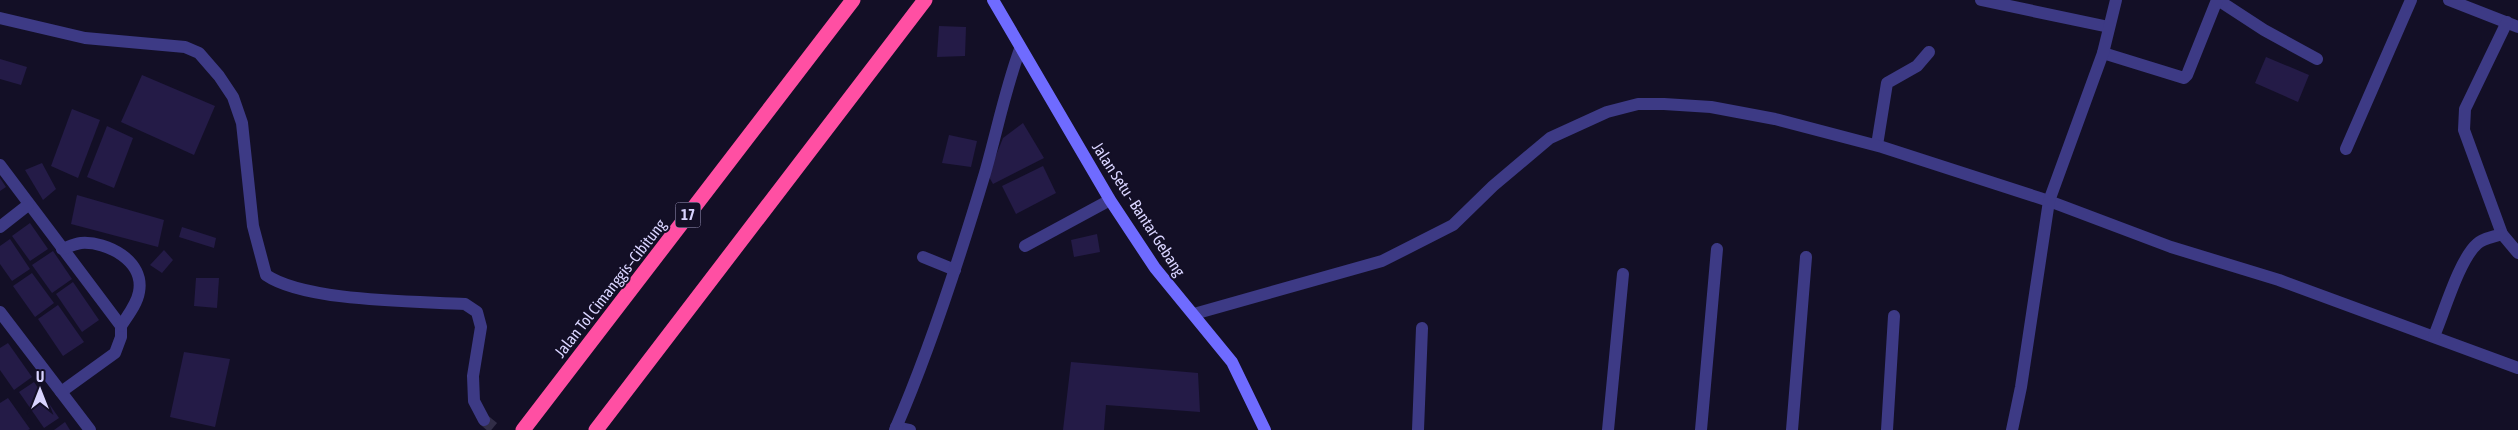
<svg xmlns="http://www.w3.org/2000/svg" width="2518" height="430" viewBox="0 0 2518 430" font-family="'Asap Condensed',sans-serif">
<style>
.building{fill:#241b47}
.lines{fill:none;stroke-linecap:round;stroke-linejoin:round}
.street-tunnel{stroke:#312d47;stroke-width:12;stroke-dasharray:12 6;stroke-linecap:butt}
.lane{stroke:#3d3a85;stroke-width:12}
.street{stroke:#3d3a85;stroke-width:12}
.secondary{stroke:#6f6bff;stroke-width:12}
.highway{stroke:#ff4fa3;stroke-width:15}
.labels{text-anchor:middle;stroke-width:4;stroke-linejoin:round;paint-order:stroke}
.shield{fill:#130f26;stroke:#9e99be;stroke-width:1}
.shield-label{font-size:15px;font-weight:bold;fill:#d9d4ff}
.street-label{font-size:16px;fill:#d9d4ff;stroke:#130f26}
</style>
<rect width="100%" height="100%" fill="#130f26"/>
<g class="building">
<polygon points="939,26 966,27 965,56 937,57"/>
<polygon points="2266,57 2309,75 2298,102 2255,83"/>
<polygon points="0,59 27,67 21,85 0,79"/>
<polygon points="142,75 215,106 194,155 121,122"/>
<polygon points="72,109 100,120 78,178 51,166"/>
<polygon points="1023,123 1044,158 993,184 988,175 1003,138"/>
<polygon points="107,126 133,138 114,188 87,177"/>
<polygon points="949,135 977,141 971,167 942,163"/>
<polygon points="42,163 56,189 43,200 25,170"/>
<polygon points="1043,166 1056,193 1016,214 1002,186"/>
<polygon points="0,178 6,187 0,191"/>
<polygon points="77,195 164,220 158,247 71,224"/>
<polygon points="30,223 48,249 30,261 12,236"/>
<polygon points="182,227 216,238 214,248 179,237"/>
<polygon points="1097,234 1100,252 1074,257 1071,240"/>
<polygon points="10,239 30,269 12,281 0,264 0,246"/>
<polygon points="164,250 173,260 162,273 150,265"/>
<polygon points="53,251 72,279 52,293 32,265"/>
<polygon points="32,273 54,303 35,317 13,286"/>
<polygon points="196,278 219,278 217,308 194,306"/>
<polygon points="73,282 99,320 82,332 56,294"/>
<polygon points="58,305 84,342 63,356 38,319"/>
<polygon points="8,343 32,377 14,390 0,370 0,348"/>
<polygon points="184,352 230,359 215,427 170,417"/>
<polygon points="1071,362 1198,373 1200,412 1106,405 1104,430 1063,430"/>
<polygon points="34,382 59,418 44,428 19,392"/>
<polygon points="8,398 30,429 28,430 0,430 0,403"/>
<polygon points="65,422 70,430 54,430"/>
</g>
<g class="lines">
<polyline class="street-tunnel" points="484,420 496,430"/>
<g class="lane">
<polyline points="1025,246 1110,200"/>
<polyline points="896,427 910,430"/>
</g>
<g class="street">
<polyline points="1981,0 2109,27"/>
<polyline points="2218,0 2264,30 2317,59"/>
<polyline points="2449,0 2518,27"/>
<path d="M0,18L85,38L185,47L199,53L219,76L233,97L242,123L253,226L266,275C305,302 416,301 465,304L477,312L481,327L473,376L474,401L484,420"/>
<polyline points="2507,22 2465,109 2464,130 2502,234 2518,253"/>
<polyline points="2103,53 2184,78 2187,75 2217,0"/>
<polyline points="1877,145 1887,83 1917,66 1929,52"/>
<polyline points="2346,149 2411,0"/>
<polyline points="0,165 121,326 121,337 115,353 61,392"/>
<polyline points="0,227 28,205"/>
<path d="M62,249C68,247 74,244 81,243C107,241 145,261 139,292C137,304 128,315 121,326"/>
<polyline points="923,257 955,270"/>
<polyline points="0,312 90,430"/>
<polyline points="1194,314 1382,261 1453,225 1493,186 1550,138 1607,112 1638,104 1664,104 1711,107 1775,119 1882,147 2049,201 2171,247 2279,280 2518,368"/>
<path d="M2434,336C2444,313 2459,260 2477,244C2483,238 2494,237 2502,234"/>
<path d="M895,430C931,347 959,260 985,173C997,131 1005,90 1020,49"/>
<polyline points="1418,430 1422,328"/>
<polyline points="1608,430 1623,274"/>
<polyline points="1701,430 1717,249"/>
<polyline points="1792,430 1806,257"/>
<polyline points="1887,430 1894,316"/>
<polyline points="2012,430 2021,387 2049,201 2103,53 2116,0"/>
</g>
<polyline class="secondary" points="993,0 1110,200 1155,268 1232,362 1265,430"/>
<g class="highway">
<polyline points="523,430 853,0"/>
<polyline points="596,430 925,0"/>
</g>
</g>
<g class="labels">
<rect class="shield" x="675.5" y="202.5" width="25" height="25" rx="4"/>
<g class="shield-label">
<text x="688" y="220">17</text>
</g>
<g class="street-label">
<text transform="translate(1139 209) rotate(57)" y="6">Jalan Setu - Bantar Gebang</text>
<text transform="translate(610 288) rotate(-52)" y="6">Jalan Tol Cimanggis–Cibitung</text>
</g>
</g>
<g transform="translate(40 390)" stroke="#130f26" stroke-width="4" paint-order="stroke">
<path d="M0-4L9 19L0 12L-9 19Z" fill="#d9d4ff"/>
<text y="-8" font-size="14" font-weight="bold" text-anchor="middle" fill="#d9d4ff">U</text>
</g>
</svg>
